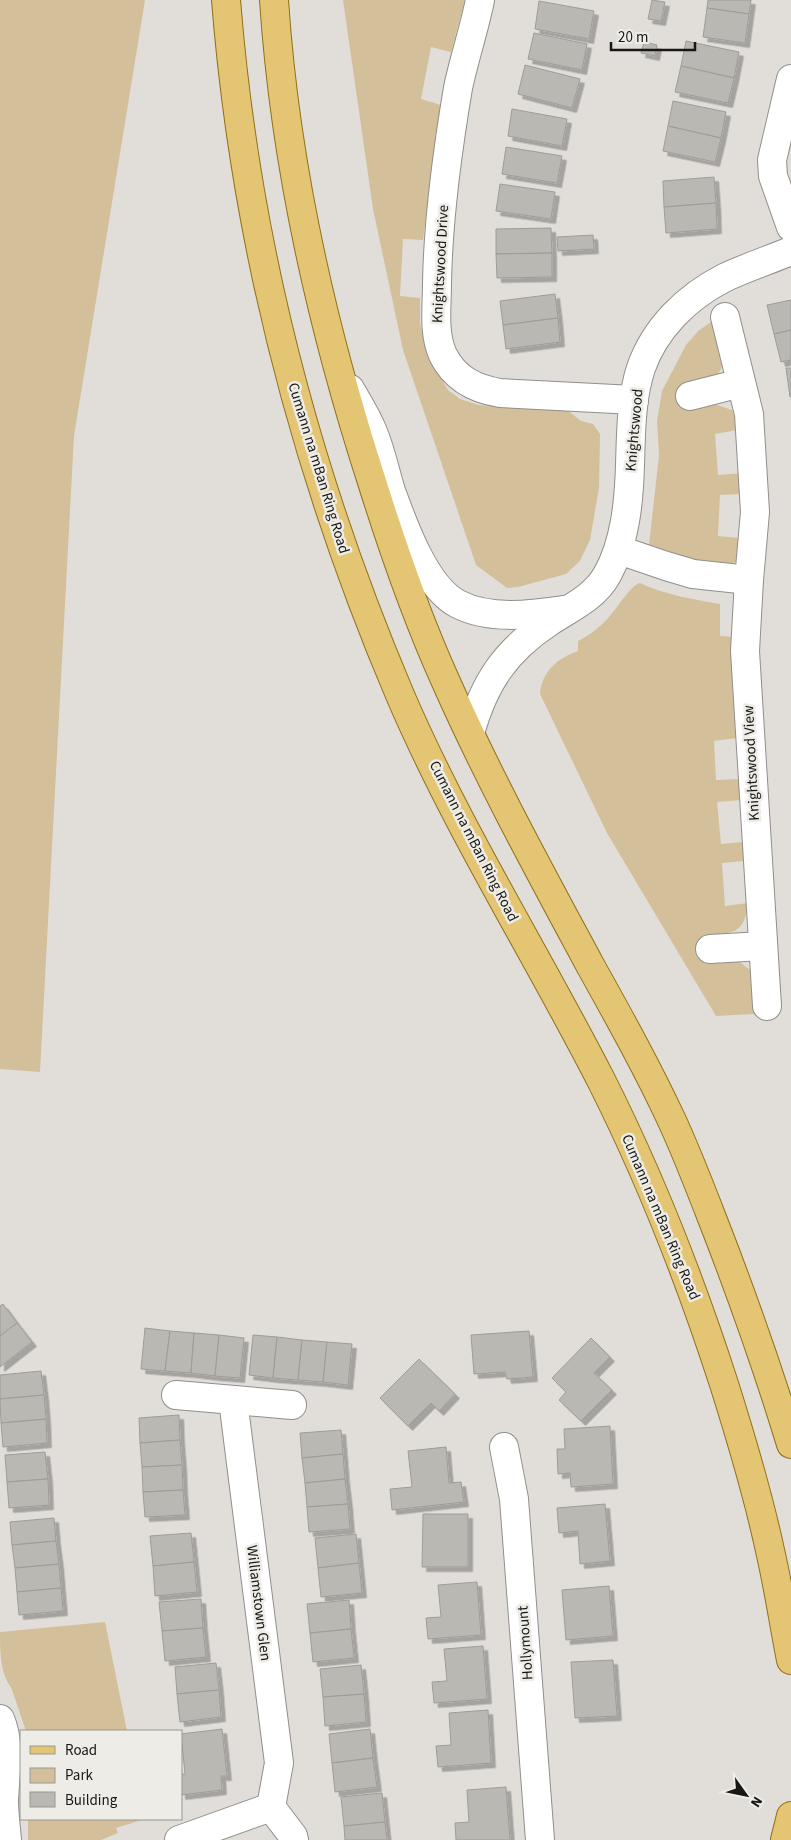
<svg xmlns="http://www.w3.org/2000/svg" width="791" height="1840" viewBox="0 0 791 1840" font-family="'Source Sans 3',sans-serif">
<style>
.green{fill:#d3c09a}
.building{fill:#bab8b3;stroke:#9f9c98;filter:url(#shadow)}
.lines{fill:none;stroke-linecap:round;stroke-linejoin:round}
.minor-casing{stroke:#918f8b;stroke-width:30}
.major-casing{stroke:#906f16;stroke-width:30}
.minor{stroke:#fff;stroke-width:28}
.major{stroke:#e3c573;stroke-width:28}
.labels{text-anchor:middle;stroke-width:5;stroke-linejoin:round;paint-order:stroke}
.street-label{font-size:15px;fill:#181715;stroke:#eeece7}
</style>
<defs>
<filter id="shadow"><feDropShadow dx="4.5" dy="4.5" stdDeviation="0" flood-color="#0004"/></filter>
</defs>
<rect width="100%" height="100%" fill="#e1deda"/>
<g class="green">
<polygon points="0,0 145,0 74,436 40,1072 0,1069"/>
<polygon points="343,0 465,0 451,52 431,47 421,99 441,105 423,240 403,239 400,296 420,298 420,322 426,352 448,390 460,399 479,405 567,410 581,421 593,424 600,434 599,488 590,540 580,561 566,574 518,587 507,588 476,565 403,350 373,209"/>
<path d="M714,320C720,340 734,373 706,381C699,383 690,383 683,385L711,403L732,410L736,420L737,430L715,434L718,475L743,473L744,494L720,495L718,536L740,538L739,554L736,562L728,564L681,559L649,545L659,455L657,421L662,391L686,345L698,331Z"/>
<path d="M640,583C666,595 692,599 720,604V636L736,637L737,738L714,741L716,780L740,779L742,800L717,802L721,844L742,842L744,861L722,863L725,906L748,903C744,936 732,933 704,935L705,960H737L750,970L753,983L754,1014L716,1016L607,833L540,694C542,671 558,658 578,651V641C590,635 600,627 609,617C617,608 631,585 640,583Z"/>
<path d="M105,1622L127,1731H26L11,1687C0,1674 0,1649 0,1632Z"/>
<polygon points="28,1819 145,1819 116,1828 118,1833 101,1840 28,1840"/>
</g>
<g class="building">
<polygon points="652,0 665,2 661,21 648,19"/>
<polygon points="708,0 751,0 749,14 707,8"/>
<polygon points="539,1 594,11 589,39 535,29"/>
<polygon points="707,8 749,14 745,43 703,37"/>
<polygon points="534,33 587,44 582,70 528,59"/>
<polygon points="686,41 739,52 734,78 681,66"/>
<polygon points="644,42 657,45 655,56 641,53"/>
<polygon points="525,65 580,79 572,108 518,94"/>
<polygon points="681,66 734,78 728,103 675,92"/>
<polygon points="673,101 726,112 721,138 668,126"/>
<polygon points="512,109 567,119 562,146 508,136"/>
<polygon points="668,126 721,138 715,162 663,151"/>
<polygon points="506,147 562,156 557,183 502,174"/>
<polygon points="714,177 716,203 664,207 663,181"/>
<polygon points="500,184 555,192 551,219 496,211"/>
<polygon points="716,203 717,229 666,233 664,207"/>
<polygon points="551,228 552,253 496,254 496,229"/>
<polygon points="593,235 594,249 558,251 557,237"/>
<polygon points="552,253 552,277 497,278 496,254"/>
<polygon points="555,294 558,318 503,325 500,301"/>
<polygon points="791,300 791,330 774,334 767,305"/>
<polygon points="558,318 560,342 506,349 503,325"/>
<polygon points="791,330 791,360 781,362 774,334"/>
<polygon points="786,368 791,368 791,397 790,397"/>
<polygon points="3,1304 17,1323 0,1336 0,1306"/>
<polygon points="17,1323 32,1342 0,1367 0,1336"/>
<polygon points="145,1328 170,1331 165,1371 141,1369"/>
<polygon points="170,1331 194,1333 191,1373 165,1371"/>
<polygon points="529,1331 533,1377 507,1379 505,1372 474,1374 471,1335"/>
<polygon points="194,1333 219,1335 215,1376 191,1373"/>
<polygon points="219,1335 244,1338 240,1378 215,1376"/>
<polygon points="253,1335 277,1337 273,1378 249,1375"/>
<polygon points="277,1337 302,1340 298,1380 273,1378"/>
<polygon points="591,1338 610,1357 594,1373 612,1390 581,1421 559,1400 566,1392 552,1378"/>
<polygon points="302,1340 327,1342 323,1382 298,1380"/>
<polygon points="327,1342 352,1344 348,1385 323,1382"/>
<polygon points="419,1359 455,1394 439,1411 431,1403 408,1426 380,1398"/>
<polygon points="41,1371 44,1395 0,1399 0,1375"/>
<polygon points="44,1395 46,1419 1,1423 0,1399"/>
<polygon points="179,1415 180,1440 140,1443 139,1418"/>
<polygon points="46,1419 47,1443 3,1447 1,1423"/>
<polygon points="610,1426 613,1484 571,1487 570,1473 558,1474 557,1449 565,1449 564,1429"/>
<polygon points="341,1430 343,1454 302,1458 300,1433"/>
<polygon points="180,1440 182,1465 142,1467 140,1443"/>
<polygon points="446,1447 449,1483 461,1482 464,1502 392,1510 390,1489 412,1487 408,1451"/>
<polygon points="45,1452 48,1479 7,1482 5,1455"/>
<polygon points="343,1454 345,1479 305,1483 302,1458"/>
<polygon points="182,1465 183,1490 143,1492 142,1467"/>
<polygon points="48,1479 49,1505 9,1508 7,1482"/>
<polygon points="345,1479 348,1504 307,1507 305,1483"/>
<polygon points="183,1490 185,1515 145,1517 143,1492"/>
<polygon points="348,1504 350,1529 309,1532 307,1507"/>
<polygon points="605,1504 610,1561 580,1564 578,1531 559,1533 557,1508"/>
<polygon points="423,1514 468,1514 468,1567 422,1567"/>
<polygon points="54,1518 56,1541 12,1545 10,1522"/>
<polygon points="191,1533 194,1562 153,1566 150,1536"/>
<polygon points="356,1534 359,1563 318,1568 315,1538"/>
<polygon points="56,1541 59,1564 15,1568 12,1545"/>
<polygon points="194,1562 197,1592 155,1596 153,1566"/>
<polygon points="359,1563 362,1593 321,1597 318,1568"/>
<polygon points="59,1564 61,1588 17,1592 15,1568"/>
<polygon points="477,1582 481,1635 428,1639 426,1618 441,1617 438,1585"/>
<polygon points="609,1586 613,1636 566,1640 562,1590"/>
<polygon points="61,1588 63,1611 19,1615 17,1592"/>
<polygon points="201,1599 203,1628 162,1631 159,1602"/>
<polygon points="349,1600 351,1629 310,1633 307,1604"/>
<polygon points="203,1628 206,1657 165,1661 162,1631"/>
<polygon points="351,1629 354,1658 313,1662 310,1633"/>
<polygon points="483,1646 487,1699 434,1703 432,1682 447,1681 444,1649"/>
<polygon points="613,1660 617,1716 575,1718 571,1662"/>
<polygon points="216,1663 219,1690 177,1694 175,1667"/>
<polygon points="361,1665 364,1694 323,1697 320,1669"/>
<polygon points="219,1690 221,1717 180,1722 177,1694"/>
<polygon points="364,1694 366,1722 325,1726 323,1697"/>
<polygon points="488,1710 491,1763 438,1767 436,1746 451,1745 449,1713"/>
<polygon points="222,1729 227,1776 221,1776 222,1790 181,1795 181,1774 185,1774 181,1734"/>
<polygon points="370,1729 373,1758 332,1763 329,1734"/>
<polygon points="373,1758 377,1787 335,1792 332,1763"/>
<polygon points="506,1787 510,1840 456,1840 455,1823 469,1822 467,1790"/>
<polygon points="382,1793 385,1822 344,1826 341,1797"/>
<polygon points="385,1822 387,1840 345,1840 344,1826"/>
</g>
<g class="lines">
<g class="minor-casing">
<g id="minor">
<path d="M480,0C474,30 464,59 458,88C447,153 438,219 437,284C437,307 433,333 443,355C455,379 475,389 500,393L634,400"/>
<polyline points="791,79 772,160 773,176 791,227"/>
<polyline points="725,317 749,414 755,512 749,580 745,651 767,1006"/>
<path d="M350,389C358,403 367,417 373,432C381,451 385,472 391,491C403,524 425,587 458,604C489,620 530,615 563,610"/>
<polyline points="690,396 741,383"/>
<polyline points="619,550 666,566 693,574 749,580"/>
<path d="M470,733C484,683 505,651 549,622C570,608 594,598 607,575C625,543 629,502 630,465C631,433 631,398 641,368C655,328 687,297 724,278C745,268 769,260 791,251"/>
<polyline points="710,949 763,946"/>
<polyline points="176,1395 292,1405"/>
<polyline points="233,1400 279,1763 271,1807 293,1836 294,1840"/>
<polyline points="504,1447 514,1499 540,1840"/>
<path d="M0,1719C11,1744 5,1773 4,1801C4,1813 6,1827 7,1840"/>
<polyline points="179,1840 271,1807"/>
</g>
</g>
<g class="major-casing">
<g id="major">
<path d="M226,0C245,239 306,474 400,695C457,828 535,951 601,1080C651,1179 690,1279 724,1384C742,1441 759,1498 771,1555C779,1590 784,1625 791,1660"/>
<path d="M274,0C285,166 322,328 373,485C394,552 417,618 446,682C489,779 540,872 590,965C619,1017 648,1069 673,1123C689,1158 703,1195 717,1231C744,1301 769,1372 791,1444"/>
<polyline points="785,1840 791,1816"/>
</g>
</g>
<use href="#minor" class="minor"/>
<use href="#major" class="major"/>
</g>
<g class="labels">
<g class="street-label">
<text transform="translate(440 264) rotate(-87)" y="5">Knightswood Drive</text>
<text transform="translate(634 430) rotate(-85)" y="5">Knightswood</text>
<text transform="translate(319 468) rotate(73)" y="5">Cumann na mBan Ring Road</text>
<text transform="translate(751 763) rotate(-93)" y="5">Knightswood View</text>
<text transform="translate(474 841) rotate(63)" y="5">Cumann na mBan Ring Road</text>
<text transform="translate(661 1217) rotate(67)" y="5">Cumann na mBan Ring Road</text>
<text transform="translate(259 1603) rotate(83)" y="5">Williamstown Glen</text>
<text transform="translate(525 1643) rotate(-94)" y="5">Hollymount</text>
</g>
</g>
<rect x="20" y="1730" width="162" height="90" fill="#eeece7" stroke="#989793"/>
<rect x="30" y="1746" width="25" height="8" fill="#e3c573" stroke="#989793"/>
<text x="65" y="1755" font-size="15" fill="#181715">Road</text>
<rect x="30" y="1768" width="25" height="15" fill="#d3c09a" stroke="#989793"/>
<text x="65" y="1780" font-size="15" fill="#181715">Park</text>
<rect x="30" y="1792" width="25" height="15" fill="#bab8b3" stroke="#989793"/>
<text x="65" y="1805" font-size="15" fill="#181715">Building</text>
<g transform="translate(746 1795) rotate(123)" stroke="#eeece7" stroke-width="4" paint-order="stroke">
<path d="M0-4L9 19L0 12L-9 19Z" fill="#181715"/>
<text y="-8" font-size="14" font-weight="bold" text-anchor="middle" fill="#181715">N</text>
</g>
<path d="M611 42v8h84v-8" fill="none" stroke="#181715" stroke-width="2.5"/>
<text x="618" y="42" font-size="15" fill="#181715" stroke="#eeece7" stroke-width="4" paint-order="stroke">20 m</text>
</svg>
